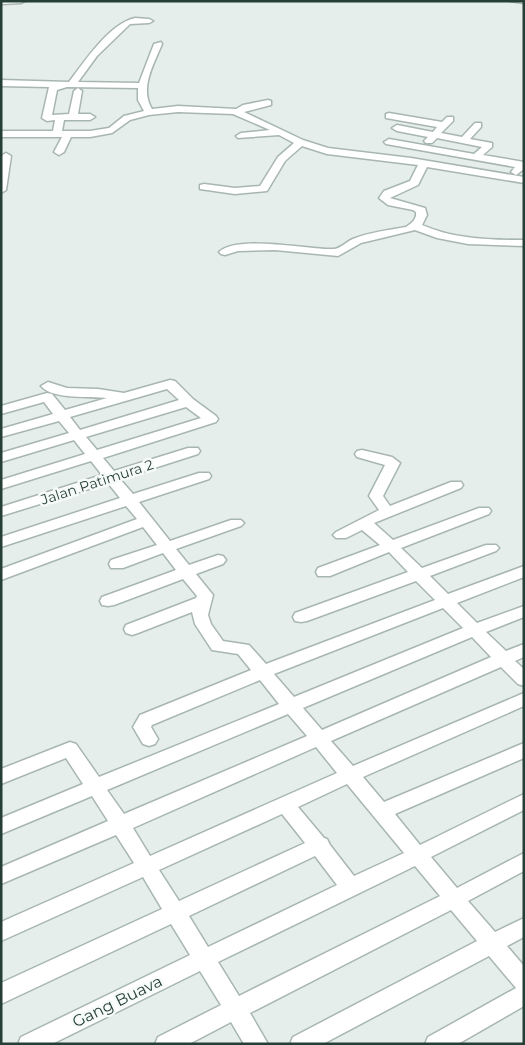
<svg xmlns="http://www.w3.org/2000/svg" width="525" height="1045" viewBox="0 0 525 1045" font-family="Montserrat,sans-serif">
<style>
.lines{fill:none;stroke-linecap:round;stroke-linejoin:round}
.minor-casing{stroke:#a8b6b1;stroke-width:3}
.minor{fill:#fff;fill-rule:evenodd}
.labels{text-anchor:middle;stroke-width:5;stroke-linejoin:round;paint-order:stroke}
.street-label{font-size:14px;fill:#253f37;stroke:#f6faf8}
.near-street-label{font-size:16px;fill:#253f37;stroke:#f6faf8}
</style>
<rect width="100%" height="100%" fill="#e5eeea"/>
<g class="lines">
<g class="minor-casing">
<g id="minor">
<polygon points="1,1 25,1 21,3 1,4"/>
<polygon points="510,1 524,1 524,3"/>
<path d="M135,18L149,19L153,21L149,23L130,24L97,56L78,82L139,83L154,44L161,42L162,44C154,64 139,88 152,109L178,106L236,109L243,105L268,100L271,101V105L244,112L303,140L328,148L411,158L524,177V183L427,167L418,185L390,198L425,208L427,215L422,225C454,239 489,240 524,240V246L468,244L437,238L415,230L361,243L338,256L275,250L238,251L225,255L221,254L219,252C237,234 309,250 333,249C341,249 347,241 353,239C370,232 389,230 406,227C412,223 417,219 416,212L413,210L388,205L379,198L384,191L410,181L418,165L327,154L302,146L285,161L267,191L235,194L200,189V185L204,184L235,188L260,186L278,157L294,143L279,135L238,138L236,136L241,133L270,130L233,114L178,112L149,115L130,120L112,133L90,137H71L64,152L59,155L54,152L62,137H1V131H53L55,120L47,121L42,118L49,87L1,86V80L69,82C85,61 109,24 135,18ZM67,87L138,88V100L144,111L124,116L109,128L90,131H62L64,120H90L95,117L90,114H78L82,91L78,88L74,91L69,114L52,115L57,90Z"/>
<polygon points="389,113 442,122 447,117 453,117 453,121 441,133 462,137 475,123 481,123 481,127 470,139 492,143 492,147 483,155 524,162 524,169 516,175 511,172 515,167 386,144 384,142 389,139 474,154 482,147 437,138 432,143 426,143 424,141 428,137 397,131 392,128 397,125 433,132 437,127 386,118 386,114"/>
<polygon points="6,153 11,156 6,190 1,193 1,156"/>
<path d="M170,380L175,381L193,399L216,416L218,419L216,422L103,458L114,471L188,448H198L200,451L198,454L120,479L133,494L199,473H209L211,476L209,479L139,502L170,541L231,520H241L244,523L241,526L176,549L189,565L218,555L223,556L226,560L223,564L196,574L213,595L208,615L211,624L223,641L249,645L266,664L435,600L416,581L307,621L301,622L295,621L293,617L295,613L408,572L389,552L330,576H318L316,572L318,568L380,545L362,530L346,538H336L333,535L336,532L379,510L369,496L385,465L357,457L355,454L357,451L362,450L392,457L400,463L383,496L390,506L451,482H461L463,485L461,488L374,523L393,540L479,508H489L491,511L489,514L401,548L422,568L486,545H496L499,548L496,551L430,576L448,594L524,566V577L457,603L477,623L524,606V617L486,632L506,651L524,644V657L515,661L524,669V686L518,684L501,667L331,741L353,766L524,693V706L363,777L384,802L524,743V758L395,814L420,845L524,794V810L431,857L457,888L524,853V871L468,901L495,932L524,918V937L507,946L524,966V1006L458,1044H425L428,1037L516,988L489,956L323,1044H290L293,1037L477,941L451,910L250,1013L268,1044H244L231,1022L189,1044H155L158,1037L221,1005L200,971L52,1044H18L21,1037L190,955L171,924L1,1004V983L162,909L143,877L1,941V922L134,863L116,835L1,884V867L108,821L92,796L1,834V818L83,784L66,758L1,784V769L70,742L76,744L99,777L279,704L260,680L152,725L151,727L158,739L155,744L149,746L143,744L133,727L140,715L251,670L238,654L212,650L195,624L192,612L138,633L132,635L126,633L124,629L126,625L196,598L197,596L183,579L114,605L108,606L102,605L100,601L102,597L176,570L163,553L123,568H111L109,564L111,560L157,545L143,527L1,580V569L137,519L126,506L1,547V537L120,498L108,483L1,516V507L102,475L91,461L1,489V480L85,454L74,440L1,462V453L69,433L59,421L1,437V429L53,414L44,402L1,414V406L47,393L52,394L65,410L107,398C90,396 53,400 41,386L48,382L67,388L98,389L124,393ZM167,389L179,400L80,430L70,417ZM186,407L201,418L97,450L86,437ZM443,608L463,628L294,697L274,674ZM472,637L491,657L322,730L303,708ZM288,714L307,736L124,814L107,790ZM316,747L337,773L150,856L133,828ZM347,784L404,853L354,876L330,845L327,839L324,838L298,807ZM282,814L305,843L179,901L159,870ZM315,856L337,885L208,947L189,916ZM415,866L440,896L239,996L218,962Z"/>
</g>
</g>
<use href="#minor" class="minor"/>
</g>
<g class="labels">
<g class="street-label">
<text transform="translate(97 482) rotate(-18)" y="5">Jalan Patimura 2</text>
</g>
<g class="near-street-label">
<text transform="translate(117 1001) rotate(-26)" y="6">Gang Buava</text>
</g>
</g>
<rect width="525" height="1045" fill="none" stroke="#253f37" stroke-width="5"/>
</svg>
